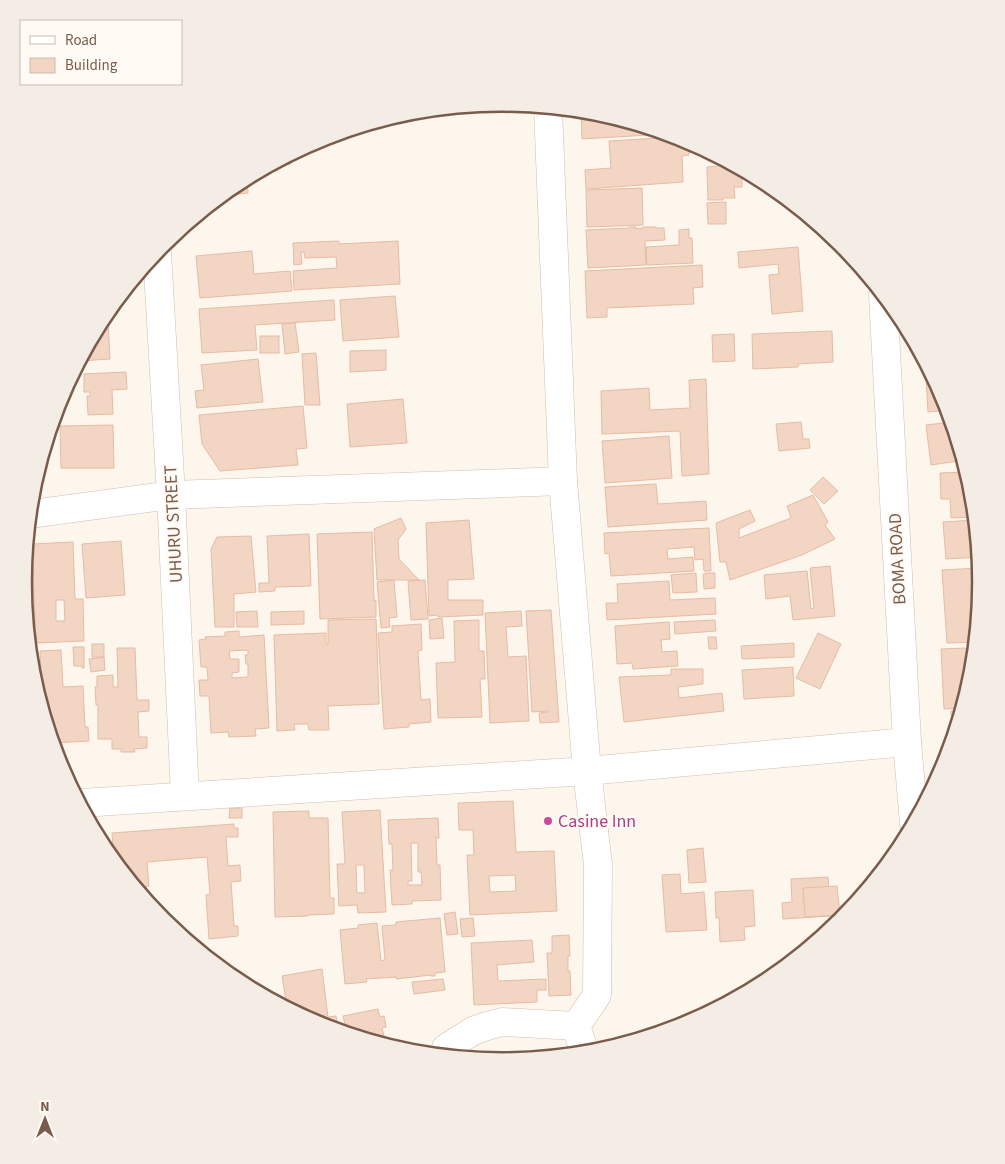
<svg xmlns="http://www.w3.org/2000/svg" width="1005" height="1164" viewBox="0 0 1005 1164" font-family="'Source Sans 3',sans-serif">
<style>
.building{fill:#f3d5c3;stroke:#e6bba3;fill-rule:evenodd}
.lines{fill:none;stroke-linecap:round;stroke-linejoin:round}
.minor-casing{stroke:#d1beb0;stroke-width:29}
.minor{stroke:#fff;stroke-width:28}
.hotel-dot{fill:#d1479c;stroke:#fffaf3;stroke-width:2}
.labels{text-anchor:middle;stroke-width:4;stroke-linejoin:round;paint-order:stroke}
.street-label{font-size:18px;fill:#7a5c4d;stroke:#fffaf3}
.hotel-label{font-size:18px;fill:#b23c85;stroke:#fffaf3;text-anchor:start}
.rim{fill:none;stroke:#7a5c4d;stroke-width:2.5}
</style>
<rect width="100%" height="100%" fill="#fdf6ec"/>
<g class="building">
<polygon points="581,111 596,113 666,134 582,139"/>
<polygon points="675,137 688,141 689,155 682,156 683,182 586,189 585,170 611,168 609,141"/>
<polygon points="290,155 291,164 275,166 275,163"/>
<polygon points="719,164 730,164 734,165 734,172 742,172 742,187 734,187 735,198 723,198 723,200 708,200 707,167 719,166"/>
<polygon points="247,178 248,193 222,196 237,184"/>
<polygon points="642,188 643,225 587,227 586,190"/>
<polygon points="726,202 726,224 708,224 707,203"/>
<polygon points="629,227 636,227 636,229 643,228 643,227 656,227 656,228 664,228 665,240 645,241 646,265 588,268 586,230 629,228"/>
<polygon points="689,229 689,238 692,238 693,263 647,265 646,247 679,245 679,230"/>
<polygon points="339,241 339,244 398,241 400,284 294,290 293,271 337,268 336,257 305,258 304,252 301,252 302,264 294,265 293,243"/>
<polygon points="798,247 803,311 772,314 769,275 779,274 778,264 739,268 738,252"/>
<polygon points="252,251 254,274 290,271 292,291 200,298 196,256"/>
<polygon points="702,265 703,287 693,288 694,304 607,308 607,317 587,318 585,271"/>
<polygon points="395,296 399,337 343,341 340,300"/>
<polygon points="118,299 119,308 110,309"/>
<polygon points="334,300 335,320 255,325 257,350 202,353 199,309"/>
<polygon points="102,320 108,320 110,359 80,361"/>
<polygon points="295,323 299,352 285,354 282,324"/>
<polygon points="832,331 833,362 798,364 798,367 753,369 752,334"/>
<polygon points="734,334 735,361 713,362 712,335"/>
<rect x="260" y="336" width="19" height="17"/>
<polygon points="386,350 386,370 350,372 350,351"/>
<polygon points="316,353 320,405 305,405 302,354"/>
<polygon points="258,359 263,402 197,408 195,391 204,390 201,365"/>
<polygon points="126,372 127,389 112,390 113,414 88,415 87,396 90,396 90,392 84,392 84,374"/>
<polygon points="926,376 932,376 945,399 948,410 928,412"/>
<polygon points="706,379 709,474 682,476 680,431 602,434 601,391 649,388 650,410 690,408 689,380"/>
<polygon points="403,399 407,443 350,447 347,404"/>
<polygon points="303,406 307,448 296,449 298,465 220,471 202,444 199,415"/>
<polygon points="801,422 803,439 809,439 810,448 779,451 776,424"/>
<polygon points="952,422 964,460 931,465 926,425"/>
<polygon points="113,425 114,468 61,468 60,426"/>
<polygon points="669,436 672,478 605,483 602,441"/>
<polygon points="967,472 972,489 975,517 951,518 950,499 941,499 940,473"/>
<polygon points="823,477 838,491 824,504 810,490"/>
<polygon points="656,484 658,504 706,501 707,520 608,527 605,487"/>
<polygon points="813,495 828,522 825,525 835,539 802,555 730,580 726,562 720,562 716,523 750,510 755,521 739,529 739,538 791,518 787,506"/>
<polygon points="401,518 406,529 398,540 399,559 419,580 377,580 374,529"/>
<polygon points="469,520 474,579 448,580 448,600 483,600 483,615 438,617 437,615 429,616 426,523"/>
<polygon points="975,520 979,557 946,559 943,522"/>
<polygon points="709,528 711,571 704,571 703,559 695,560 694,547 667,549 668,559 693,557 694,571 611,576 609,553 605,554 604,533"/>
<polygon points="372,532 374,601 376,600 376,617 320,619 317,534"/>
<polygon points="309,534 311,586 275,587 275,591 259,592 259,583 269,583 267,536"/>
<polygon points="251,536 256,592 234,594 234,627 215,627 211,549 217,537"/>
<polygon points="121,541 125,595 86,598 82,544"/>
<path d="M73,542L75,599H83L84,641L36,643L32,544ZM56,600H64L65,621H56Z"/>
<polygon points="830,566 835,616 793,620 790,596 766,599 764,575 807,571 811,609 814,608 810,568"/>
<polygon points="980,568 981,582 975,642 947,643 942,570"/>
<polygon points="696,573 697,592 673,593 671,575"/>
<polygon points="705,573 715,573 715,588 704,589 703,574 705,574"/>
<polygon points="394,580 397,617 389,618 390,627 381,628 377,582"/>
<polygon points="425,580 428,619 411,620 408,581"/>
<polygon points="669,581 670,600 715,598 716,614 607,620 606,603 618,603 617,584"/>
<polygon points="551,610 559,722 540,723 539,713 548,712 548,711 532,712 526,611"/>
<polygon points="257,611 258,627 237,627 236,612"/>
<polygon points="304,611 304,624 271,625 271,612"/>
<polygon points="521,611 522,626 506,627 508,657 526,656 529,721 490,723 485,613"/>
<polygon points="442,618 444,638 430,639 429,620"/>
<polygon points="376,619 379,704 328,706 329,730 309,730 308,724 294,724 295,730 277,731 274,635 326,633 326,644 328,644 328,620"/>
<polygon points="479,620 479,651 484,651 485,679 480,679 482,717 438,718 436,663 455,662 454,621"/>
<polygon points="715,620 716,631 675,634 674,622"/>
<polygon points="669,622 670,639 661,640 662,652 677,651 678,666 633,669 632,663 617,664 615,626"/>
<polygon points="421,624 422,650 418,651 421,700 430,699 431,722 409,724 409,727 384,729 378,633 392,632 392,626"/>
<path d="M239,631V637L264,635L269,728L255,729L256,736L229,737L228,732L211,733L209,696H200L199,680H208L207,667H201L199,640L206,639L205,637L225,636V632ZM248,650V655H245L246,664H248V677L232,678V673L239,672V659H230L229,651Z"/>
<polygon points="818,633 841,644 820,689 796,678"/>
<polygon points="708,637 716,637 717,649 709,649"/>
<polygon points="794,643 794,657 742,659 741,646"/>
<rect x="92" y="644" width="12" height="13"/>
<polygon points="73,647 84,647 84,668 82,668 82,666 74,666"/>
<polygon points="975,647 972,676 962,708 944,709 941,649 965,648 965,649 969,649 969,648"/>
<polygon points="117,648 135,648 137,700 149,700 149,711 138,712 139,737 147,737 147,748 134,749 135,752 121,752 121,749 112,749 112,739 98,739 98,705 96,705 95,687 97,687 97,676 113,675 113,687 118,687"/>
<polygon points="61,650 63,687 83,686 85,727 88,727 89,741 53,743 43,710 40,651"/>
<polygon points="104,657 105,670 91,672 89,659"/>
<polygon points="793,667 794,696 744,699 742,670"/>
<polygon points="671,669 703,669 703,684 678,687 679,698 722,693 724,711 624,722 619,677 671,675"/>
<polygon points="962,710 953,739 951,711"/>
<path d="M513,801L516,852L554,851L557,911L470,915L467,855H474L473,830H459L458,803ZM515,875L516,891L490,892L489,876Z"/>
<polygon points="230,808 242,808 242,818 229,818"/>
<path d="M380,810L386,912L358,913L357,905L339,906L337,864H345L342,812ZM356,865H364L365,893H357Z"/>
<polygon points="309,811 309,818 328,818 330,898 334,898 334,914 308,915 308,916 275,917 273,812"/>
<path d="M438,818L439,838H436L437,865H440L441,900L412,901V904L392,905L390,870H393L392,844H389L388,820ZM411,843H418V872H421L422,885H408V881H412Z"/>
<polygon points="234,824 234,828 238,828 238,837 226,837 228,866 240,865 241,881 231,882 234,926 238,926 238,936 209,939 206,895 210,894 207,857 147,862 149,886 139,887 139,890 114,860 112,833"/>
<polygon points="703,848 706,882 689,883 687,850"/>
<polygon points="680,874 681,894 704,892 707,930 666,932 662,875"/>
<polygon points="828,877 830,916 783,919 782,903 792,902 791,879"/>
<polygon points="837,886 840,915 805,917 803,888"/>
<polygon points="753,890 755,926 744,927 745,940 720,942 719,917 716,918 715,892"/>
<polygon points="455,912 458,934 447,935 444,914"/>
<polygon points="440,918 445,972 435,973 435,976 431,976 431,975 396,979 396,977 366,979 367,982 345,984 340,930 358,928 358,925 377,923 381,961 385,960 382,926 396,925 396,922"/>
<polygon points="473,918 475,936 462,937 460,919"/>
<polygon points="569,935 570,956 568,956 568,971 570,971 571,995 549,996 547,953 552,953 552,936"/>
<polygon points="532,940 534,962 497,965 498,981 546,979 546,990 537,990 537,1002 474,1005 471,943"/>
<polygon points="322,969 328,1017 336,1016 339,1030 319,1024 319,1021 315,1022 287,1007 282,976"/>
<polygon points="443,979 445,990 414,994 412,982"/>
<polygon points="378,1009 380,1017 384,1016 386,1027 382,1028 385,1040 377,1042 347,1033 343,1016"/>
<polygon points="568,1050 568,1054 502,1061 469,1058 469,1056"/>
</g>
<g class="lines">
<g class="minor-casing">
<g id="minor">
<polyline points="548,108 563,481 587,771 598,865 597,995 576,1026 585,1053"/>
<polyline points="157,252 171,495 185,796"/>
<polyline points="883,295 907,742 914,823"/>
<polyline points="31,514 171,495 563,481"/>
<polyline points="81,803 587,771 907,742"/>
<polyline points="444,1055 446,1048 473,1031 487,1026 502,1022 576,1026"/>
</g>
</g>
<use href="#minor" class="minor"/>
</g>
<circle class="hotel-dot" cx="548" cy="821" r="5"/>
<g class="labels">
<g class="street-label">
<text transform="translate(173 524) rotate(-93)" y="6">UHURU STREET</text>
<text transform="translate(897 559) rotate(-93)" y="6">BOMA ROAD</text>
</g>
<g class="hotel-label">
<text x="558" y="827">Casine Inn</text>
</g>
</g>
<path d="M0 0H1005V1164H0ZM32 582a470 470 0 1 1 940 0a470 470 0 1 1-940 0Z" fill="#f4ede6" fill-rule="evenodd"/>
<path class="rim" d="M32 582a470 470 0 1 1 940 0a470 470 0 1 1-940 0Z"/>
<rect x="20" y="20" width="162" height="65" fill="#fffaf3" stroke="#cabbb1"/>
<rect x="30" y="36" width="25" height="8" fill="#ffffff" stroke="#cabbb1"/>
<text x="65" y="45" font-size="15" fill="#7a5c4d">Road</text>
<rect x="30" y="58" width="25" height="15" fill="#f3d5c3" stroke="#cabbb1"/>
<text x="65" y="70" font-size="15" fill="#7a5c4d">Building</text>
<g transform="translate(45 1119)" stroke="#fffaf3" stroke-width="4" paint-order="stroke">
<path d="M0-4L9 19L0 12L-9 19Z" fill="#7a5c4d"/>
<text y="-8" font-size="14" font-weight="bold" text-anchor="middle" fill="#7a5c4d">N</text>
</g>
</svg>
